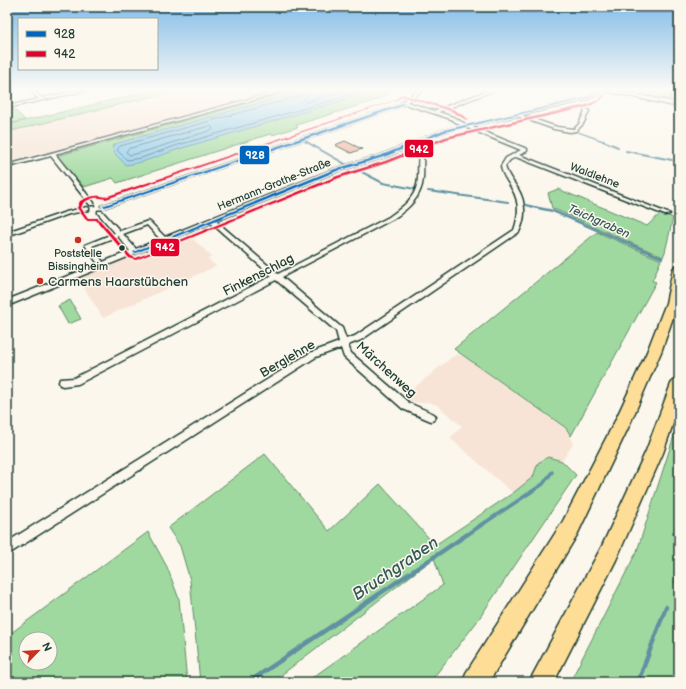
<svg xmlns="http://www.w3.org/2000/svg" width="686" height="689" viewBox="0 0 686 689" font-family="'Balsamiq Sans',sans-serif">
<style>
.built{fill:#f7e4d6}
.green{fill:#a0d99f;stroke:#608b6a;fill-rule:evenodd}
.water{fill:#8ac9eb;stroke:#5f91a2}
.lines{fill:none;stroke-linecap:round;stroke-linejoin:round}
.shore{stroke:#4a757d;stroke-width:1}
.stream-far4{stroke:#5f91a2;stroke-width:1.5}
.stream-far3{stroke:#5f91a2;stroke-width:2}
.stream-far2{stroke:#5f91a2;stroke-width:2.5}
.stream-far1{stroke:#5f91a2;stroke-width:3.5}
.stream{stroke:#5f91a2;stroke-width:4.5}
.building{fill:#eeb9a2;stroke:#1f3d34}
.street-casing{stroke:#1f3d34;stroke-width:3}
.secondary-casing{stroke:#1f3d34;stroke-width:3}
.highway-casing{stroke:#1f3d34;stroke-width:3}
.street{fill:#fbf7ec;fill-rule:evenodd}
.secondary{fill:#fbf7ec;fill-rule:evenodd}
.highway{fill:#fedd96;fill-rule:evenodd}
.highway-bridge-casing{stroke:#1f3d34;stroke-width:8;stroke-linecap:butt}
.highway-bridge{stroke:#fedd96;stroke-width:7}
.bus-1-casing{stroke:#fbf7ec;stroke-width:3}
.bus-2-casing{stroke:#fbf7ec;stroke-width:3}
.bus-1{fill:#0065bd;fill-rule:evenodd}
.bus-2{fill:#e4002b;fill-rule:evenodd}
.poi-dot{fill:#c8321e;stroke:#fbf7ec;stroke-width:1.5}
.bus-dot{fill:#1f3d34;stroke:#fbf7ec;stroke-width:1.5}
.labels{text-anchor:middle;stroke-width:3;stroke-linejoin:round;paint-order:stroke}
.far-street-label{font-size:11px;fill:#1f3d34;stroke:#fbf7ec}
.far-poi-label{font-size:11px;fill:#1f3d34;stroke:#fbf7ec}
.far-water-label{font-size:12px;font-style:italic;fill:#345959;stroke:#fbf7ec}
.street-label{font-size:13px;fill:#1f3d34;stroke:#fbf7ec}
.poi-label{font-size:13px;fill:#1f3d34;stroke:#fbf7ec;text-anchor:start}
.near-water-label{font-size:17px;font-style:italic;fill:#345959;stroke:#fbf7ec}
.line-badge{stroke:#fbf7ec;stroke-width:1.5}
.badge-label{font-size:11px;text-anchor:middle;font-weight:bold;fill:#fff}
</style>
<rect width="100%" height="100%" fill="#fbf7ec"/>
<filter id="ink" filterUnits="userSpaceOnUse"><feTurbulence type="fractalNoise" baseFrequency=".025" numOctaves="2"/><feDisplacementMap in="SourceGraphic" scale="8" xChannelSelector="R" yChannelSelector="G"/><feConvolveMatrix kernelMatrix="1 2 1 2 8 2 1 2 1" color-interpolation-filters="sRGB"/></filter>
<g filter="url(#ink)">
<g class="built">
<polygon points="179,90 274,90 42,155 40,153 7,163 7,132"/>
<polygon points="191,237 212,257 208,259 216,266 103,318 78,278 150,249 154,252"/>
<polygon points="458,354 466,358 566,429 571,436 573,444 562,461 548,457 538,463 533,477 513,493 450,438 462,426 437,405 428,402 420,403 410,401 404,396 452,357"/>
</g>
<g class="green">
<polygon points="154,90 179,90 7,132 7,125"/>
<polygon points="296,90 394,90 380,99 296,125 298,127 272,135 270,134 117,183 113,178 84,187 57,156"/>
<polygon points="609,90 665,90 668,102"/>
<polygon points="14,109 25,120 12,123 7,119 7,110"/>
<polygon points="558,189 647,226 661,213 673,218 665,252 663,257 552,208 548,193"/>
<polygon points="597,232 661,260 652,281 656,282 571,436 566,428 454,349"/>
<polygon points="70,300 81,319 68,324 58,306"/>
<polygon points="679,420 679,682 570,682 637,551"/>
<polygon points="265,454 329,531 380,484 435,545 513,493 533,477 538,463 548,457 562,461 576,475 476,623 430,682 306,682 443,585 434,558 272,682 200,682 190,580 180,546 168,528"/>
<path d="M148,532L167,567L179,599L187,682H7V636ZM26,639H50V663H26Z"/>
</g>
<polygon class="water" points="306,90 369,90 341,101 179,149 142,162 126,165 115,154 112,146 118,143"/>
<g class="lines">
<g class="shore">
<polyline points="303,90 303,94 300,96 120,146 117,150 127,160 141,158 178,145 340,98 359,90"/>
<polyline points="308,90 308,95 304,100 306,102 345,90"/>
<polygon points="210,126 213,128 212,130 140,153 130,155 126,152 128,149"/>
</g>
<g class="stream-far4">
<polyline points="578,132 606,142"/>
<polyline points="304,141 307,142"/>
</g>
<g class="stream-far3">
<polyline points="305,141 347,165"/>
<polyline points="603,141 618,147"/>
<polyline points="626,151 672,160"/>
<polyline points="7,168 41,159"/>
<polyline points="356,169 383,183 415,189"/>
<polyline points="428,191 508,202"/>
<polyline points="526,205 538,208"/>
</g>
<polyline class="stream-far2" points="533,207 553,211 662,258"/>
<polyline class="stream-far1" points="483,524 543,484 552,472"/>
<g class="stream">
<polyline points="674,533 679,533"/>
<polyline points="676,582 679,571"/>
<polyline points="249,682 484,523"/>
<polyline points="638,682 666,607"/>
</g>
</g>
<polygon class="building" points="345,141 362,149 351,153 335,145"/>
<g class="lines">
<g class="street-casing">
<g id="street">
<polygon points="29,90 33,90 42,98 80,90 88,90 7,108 7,106 39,99"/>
<polygon points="282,90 289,90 55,154 94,203 94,205 90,205 51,156 7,167 7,165"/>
<path d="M418,90H423L407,102L434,111L489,90H495L438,112L453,117L467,125L584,98L595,93L597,90H601L597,95L586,100L521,115L557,127L574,129L579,124L585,111L582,107L585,106L589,111L583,124L576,131L570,132L554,129L517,116L470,126L527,149V151L519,155L670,214L665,215L516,157L510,160L505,166C507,175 513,181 518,189C526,202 526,218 519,232L361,340L348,345L351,353L409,403L434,414L436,417L434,420L431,421L403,409L344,357L341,348L316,357L7,555V542L310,353L339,342L336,331L276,280L78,384L63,386L60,385L59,382L60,379L74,378L272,276L211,223L7,306V300L98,264L85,245L115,233L98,213V211H102L120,231L148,221L150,222L165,237L334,169L381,155L443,130L462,126L451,119L405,104L400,107L106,207L101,206L398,105ZM465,127L521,150L506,158L501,166C502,175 508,181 512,189C520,202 519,216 514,230L355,336L346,339L342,328L282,277L393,219C408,209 422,197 423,178C424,162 421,157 429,142L427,139L445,132ZM424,141L425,142C416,157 419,162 418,178C417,197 403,207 389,217L278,274L216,221L338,171L385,157ZM147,225L160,239L136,249L123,234ZM118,236L130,251L103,262L92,246Z"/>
<polygon points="87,207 89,208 89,210 69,214 7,236 7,232 66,212"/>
</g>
</g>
<g class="secondary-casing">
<polygon id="secondary" points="602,90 613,90 679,103 679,107"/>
</g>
<g class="highway-casing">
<g id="highway">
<polygon points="669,90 675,90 677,102 672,101"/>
<polygon points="679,265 678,303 661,352 629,426 577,535 489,682 463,682 466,673 563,521 615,421 647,352 666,303 673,269 675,266"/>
<polygon points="679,378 679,406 663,453 616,560 554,682 529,682 602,546 646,451 671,384 674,380"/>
</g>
</g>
<use href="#street" class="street"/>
<use href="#secondary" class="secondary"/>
<use href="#highway" class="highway"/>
<g class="highway-bridge-casing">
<polyline id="highway-bridge" points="675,101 677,108"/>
</g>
<use href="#highway-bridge" class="highway-bridge"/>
<g class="bus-1-casing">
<g id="bus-1">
<polygon points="598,90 600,90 597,94 586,99 445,132 384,157 337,171 136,253 134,253 133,252 335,169 382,155 443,130 584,98 595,94"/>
<polygon points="403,102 405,102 400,107 105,207 102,206 398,105"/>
</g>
</g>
<g class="bus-2-casing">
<path id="bus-2" d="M402,94L455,110L468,119L466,120L453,112L402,96L397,100L106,199C95,197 93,197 83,203L81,208L88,218H98L131,256L136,258L337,176L385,161L445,137L586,105L599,100L604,94H606L601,100L588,107L447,139L387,163L339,178L136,260L129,258L96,220H86L77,208L80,201C88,197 96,194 105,197L395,100Z"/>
</g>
<use href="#bus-1" class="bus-1"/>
<use href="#bus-2" class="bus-2"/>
</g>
</g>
<linearGradient id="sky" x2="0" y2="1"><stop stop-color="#82bce9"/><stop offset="0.48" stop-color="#fdfbf6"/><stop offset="1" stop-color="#fdfbf6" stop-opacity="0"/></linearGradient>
<rect width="686" height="187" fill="url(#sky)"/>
<g class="poi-dot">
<circle cx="78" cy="240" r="4"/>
<circle cx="40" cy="281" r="4"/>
</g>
<circle class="bus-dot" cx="122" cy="248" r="3.5"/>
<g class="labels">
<g class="far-street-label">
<text transform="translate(595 175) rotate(21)" y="4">Waldlehne</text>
<text transform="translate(274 184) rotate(-22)" y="4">Hermann-Grothe-Straße</text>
</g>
<g class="far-poi-label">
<text x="78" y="257">Poststelle<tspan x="78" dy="13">Bissingheim</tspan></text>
</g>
<g class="far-water-label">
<text transform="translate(599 221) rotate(24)" y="4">Teichgraben</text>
</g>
<g class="street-label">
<text transform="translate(258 274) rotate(-27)" y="5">Finkenschlag</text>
<text transform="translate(287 358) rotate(-30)" y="5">Berglehne</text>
<text transform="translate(387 369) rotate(42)" y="5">Märchenweg</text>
</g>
<g class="poi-label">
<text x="48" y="286">Carmens Haarstübchen</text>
</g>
<g class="near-water-label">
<text transform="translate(395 568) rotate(-34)" y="6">Bruchgraben</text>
</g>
</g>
<g class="line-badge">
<rect x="404" y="139" width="30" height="19" rx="4" fill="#e4002b"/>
<rect x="239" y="145" width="31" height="20" rx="4" fill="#0065bd"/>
<rect x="150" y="238" width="30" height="19" rx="4" fill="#e4002b"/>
</g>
<g class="badge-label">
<text x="419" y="153">942</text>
<text x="255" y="159">928</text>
<text x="165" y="251">942</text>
</g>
<rect width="686" height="689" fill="none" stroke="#fbf7ec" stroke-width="24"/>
<rect x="12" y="12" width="662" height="665" fill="none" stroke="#1f3d34" stroke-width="1.5" filter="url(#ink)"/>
<rect x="18" y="18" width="140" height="52" fill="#fbf7ec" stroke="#a3ada2"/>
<rect x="26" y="31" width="20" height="6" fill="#0065bd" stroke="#a3ada2"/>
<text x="54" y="38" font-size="12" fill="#1f3d34">928</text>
<rect x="26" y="51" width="20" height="6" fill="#e4002b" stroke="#a3ada2"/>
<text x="54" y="58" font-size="12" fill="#1f3d34">942</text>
<g transform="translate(38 651) rotate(65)"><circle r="19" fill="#fbf7ec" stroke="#a3ada2"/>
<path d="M0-3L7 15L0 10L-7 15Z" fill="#c8321e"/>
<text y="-6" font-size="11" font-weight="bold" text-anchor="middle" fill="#1f3d34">N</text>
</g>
</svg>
